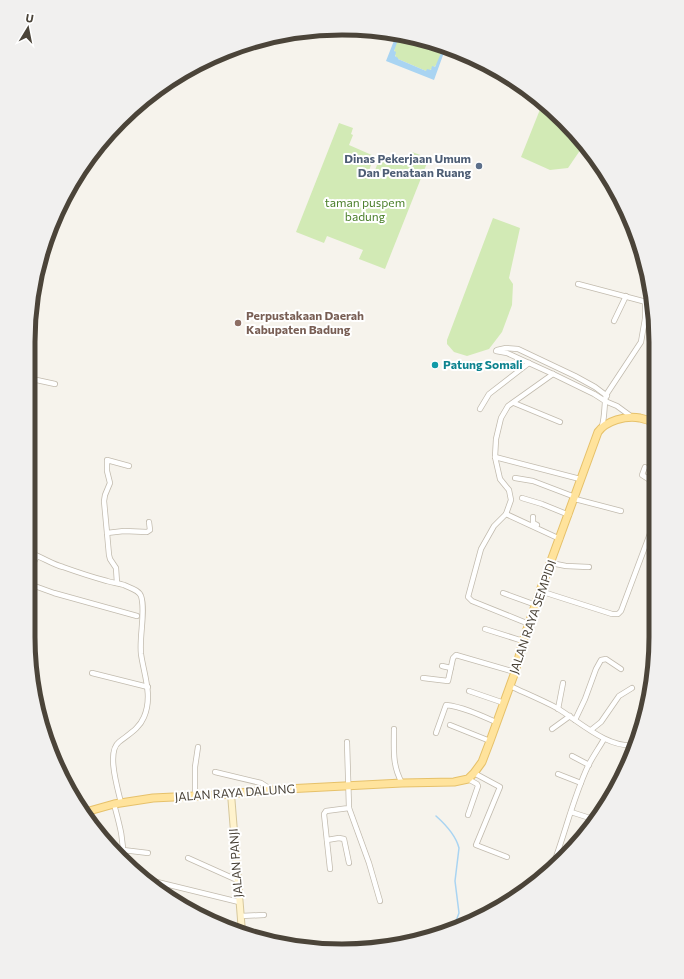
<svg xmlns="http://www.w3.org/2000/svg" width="684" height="979" viewBox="0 0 684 979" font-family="Commissioner,sans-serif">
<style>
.green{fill:#d2eab5}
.water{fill:#a9d4f2}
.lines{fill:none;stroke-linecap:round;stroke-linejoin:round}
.stream{stroke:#a9d4f2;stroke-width:1.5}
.street-casing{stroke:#c2bbae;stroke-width:6}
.secondary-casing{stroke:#d6c79b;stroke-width:8}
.primary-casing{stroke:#e6c16a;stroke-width:9}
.street{stroke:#fff;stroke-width:4.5}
.secondary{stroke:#fff3cd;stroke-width:6}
.primary{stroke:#ffe39c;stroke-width:7}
.service-dot{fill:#5c6f8a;stroke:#fff;stroke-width:1.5}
.education-dot{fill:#8d6e63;stroke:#fff;stroke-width:1.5}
.culture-dot{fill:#0f9aa8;stroke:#fff;stroke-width:1.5}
.labels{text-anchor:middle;stroke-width:4;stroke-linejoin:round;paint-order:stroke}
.service-label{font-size:12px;font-weight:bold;fill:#4e5e75;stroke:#fff;text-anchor:end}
.park-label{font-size:12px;fill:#4a7f2a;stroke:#fff}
.education-label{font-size:12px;font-weight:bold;fill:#785e54;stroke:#fff;text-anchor:start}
.culture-label{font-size:12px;font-weight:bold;fill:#0d838f;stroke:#fff;text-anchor:start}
.street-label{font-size:12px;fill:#4b4439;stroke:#fff}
.rim{fill:none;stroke:#4b4439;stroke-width:5}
</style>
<rect width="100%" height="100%" fill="#f6f3ec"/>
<g class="green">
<path d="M400,34L444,46C440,56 438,70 426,71L398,59C390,51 397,43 400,34Z"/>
<polygon points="543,102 564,120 583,146 568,168 550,170 521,157"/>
<polygon points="339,123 353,128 351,134 353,135 349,145 374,156 369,171 374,173 380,157 404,166 408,157 410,158 412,152 429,158 385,269 359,259 363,250 327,236 324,243 296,232"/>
<polygon points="493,218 520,228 509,278 513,284 512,305 502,332 489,349 467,356 454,352 447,344 447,340"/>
</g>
<polygon class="water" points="397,33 400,34 394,51 396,52 395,56 398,58 398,59 426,71 427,69 431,70 432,66 435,67 444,46 446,47 434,80 386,61"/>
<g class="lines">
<path class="stream" d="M436,816C445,824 456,836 459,848L455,881L459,913L456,921L449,929"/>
<g class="street-casing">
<g id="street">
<polyline points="578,284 650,303"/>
<polyline points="645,319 651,322"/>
<polyline points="614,321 626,296"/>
<polyline points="497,350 506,348 518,349 575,376 595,387 607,396"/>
<polyline points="496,351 507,353 553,374 594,394 605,401 617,406 632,417"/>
<polyline points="32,379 55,384"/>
<polyline points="514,403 560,422"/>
<polyline points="480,409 489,394 529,363"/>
<polyline points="32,422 32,424"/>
<path d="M602,426C605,416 604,405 606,395L641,342L645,319V302"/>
<polyline points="495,457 580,479"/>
<polyline points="645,467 642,475 653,482"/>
<polyline points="515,478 533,481 575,497"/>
<polyline points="522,498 542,504 569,515"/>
<polyline points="575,499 621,511"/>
<polyline points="506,514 560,539"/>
<polyline points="533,517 533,523 537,525"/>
<polyline points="107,533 104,501 105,495 110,483 107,471 107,460 129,466"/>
<path d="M29,553C41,556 51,564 63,567C77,572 92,577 107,581C113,583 118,583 124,585C130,588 139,590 141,596C146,610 139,637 141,654C144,675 153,696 144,717C139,729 129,734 119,742C106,752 118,789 121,803"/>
<polyline points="551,563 566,566 589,567"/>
<polyline points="29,572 37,556"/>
<polyline points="117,583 116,568 110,559 109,555 107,533 124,531 147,532 150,530 149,522"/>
<polyline points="29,584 54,593 137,616"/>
<polyline points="540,591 612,614 618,614 621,611 654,523"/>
<polyline points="503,593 536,605"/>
<polyline points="529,624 472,601 468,597 481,549 494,526 506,514 511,500 509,490 500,479 495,457 496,439 501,418 508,406 553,374"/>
<polyline points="28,629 34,631"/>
<polyline points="485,629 523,641"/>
<polyline points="442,666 451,668"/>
<polyline points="92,673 148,687"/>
<polyline points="423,678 448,681 453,658 456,655 515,672"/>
<path d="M510,686C525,693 542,700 557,708C580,722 608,749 636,745"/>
<polyline points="469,691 504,703"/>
<polyline points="558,709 563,683"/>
<polyline points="575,720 585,699 596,669 601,660 606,659 621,669"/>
<polyline points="450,725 490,741"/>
<path d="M394,729C394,750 392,765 402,783"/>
<polyline points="552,729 570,716"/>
<polyline points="591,730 601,722 619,696 632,688"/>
<path d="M436,733L446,705C463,707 480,715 496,722"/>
<polyline points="572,756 589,765"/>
<polyline points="215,772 261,783 272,790"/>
<polyline points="474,773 500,787 476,845 507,857"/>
<polyline points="558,774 581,783"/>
<polyline points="195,796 195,767 198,747"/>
<path d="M114,804C119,823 124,839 123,859"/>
<polyline points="349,808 369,863 380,901"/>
<polyline points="571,812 596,820"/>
<polyline points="468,815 478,786 477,784 468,779"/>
<polyline points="327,840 339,838 344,839 349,863"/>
<polyline points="123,850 148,853"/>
<polyline points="188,858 237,880"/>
<path d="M552,868C565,834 573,798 588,766C593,756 599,748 604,739"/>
<polyline points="330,869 324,814 326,811 349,808 347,742"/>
<polyline points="153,881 239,902"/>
<polyline points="241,916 264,915"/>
</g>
</g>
<g class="secondary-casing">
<polyline id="secondary" points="231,794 242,932"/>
</g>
<g class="primary-casing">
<path id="primary" d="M82,813L114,804L153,798L215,795L286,789L402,783L454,782L468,779L474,773L482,762L490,741L515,672L523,641L540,591L598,432C606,421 626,415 640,418C644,419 648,420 652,422"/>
</g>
<use href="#street" class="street"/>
<use href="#secondary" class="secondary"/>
<use href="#primary" class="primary"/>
</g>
<circle class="service-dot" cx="479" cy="166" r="4"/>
<circle class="education-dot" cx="238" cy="323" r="4"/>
<circle class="culture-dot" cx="435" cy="365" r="4"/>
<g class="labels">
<g class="service-label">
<text x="471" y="163">Dinas Pekerjaan Umum<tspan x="471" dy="14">Dan Penataan Ruang</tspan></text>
</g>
<g class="park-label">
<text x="365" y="207">taman puspem<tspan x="365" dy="14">badung</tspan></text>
</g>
<g class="education-label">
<text x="246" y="320">Perpustakaan Daerah<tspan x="246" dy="14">Kabupaten Badung</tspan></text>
</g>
<g class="culture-label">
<text x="443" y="369">Patung Somali</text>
</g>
<g class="street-label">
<text transform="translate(533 617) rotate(-71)" y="4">JALAN RAYA SEMPIDI</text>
<text transform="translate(235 793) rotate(-4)" y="4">JALAN RAYA DALUNG</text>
<text transform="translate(236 863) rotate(-94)" y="4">JALAN PANJI</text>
</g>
</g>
<path d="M0 0H684V979H0ZM342 35H342A307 307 0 0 1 649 342V637A307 307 0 0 1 342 944H342A307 307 0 0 1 35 637V342A307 307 0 0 1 342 35Z" fill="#f1f0ef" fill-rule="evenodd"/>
<path class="rim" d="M342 35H342A307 307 0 0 1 649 342V637A307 307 0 0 1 342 944H342A307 307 0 0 1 35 637V342A307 307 0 0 1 342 35Z"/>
<g transform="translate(28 28) rotate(10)" stroke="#ffffff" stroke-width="3" paint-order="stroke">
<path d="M0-3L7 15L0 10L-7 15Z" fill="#4b4439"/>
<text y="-6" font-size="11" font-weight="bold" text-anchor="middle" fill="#4b4439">U</text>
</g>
</svg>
